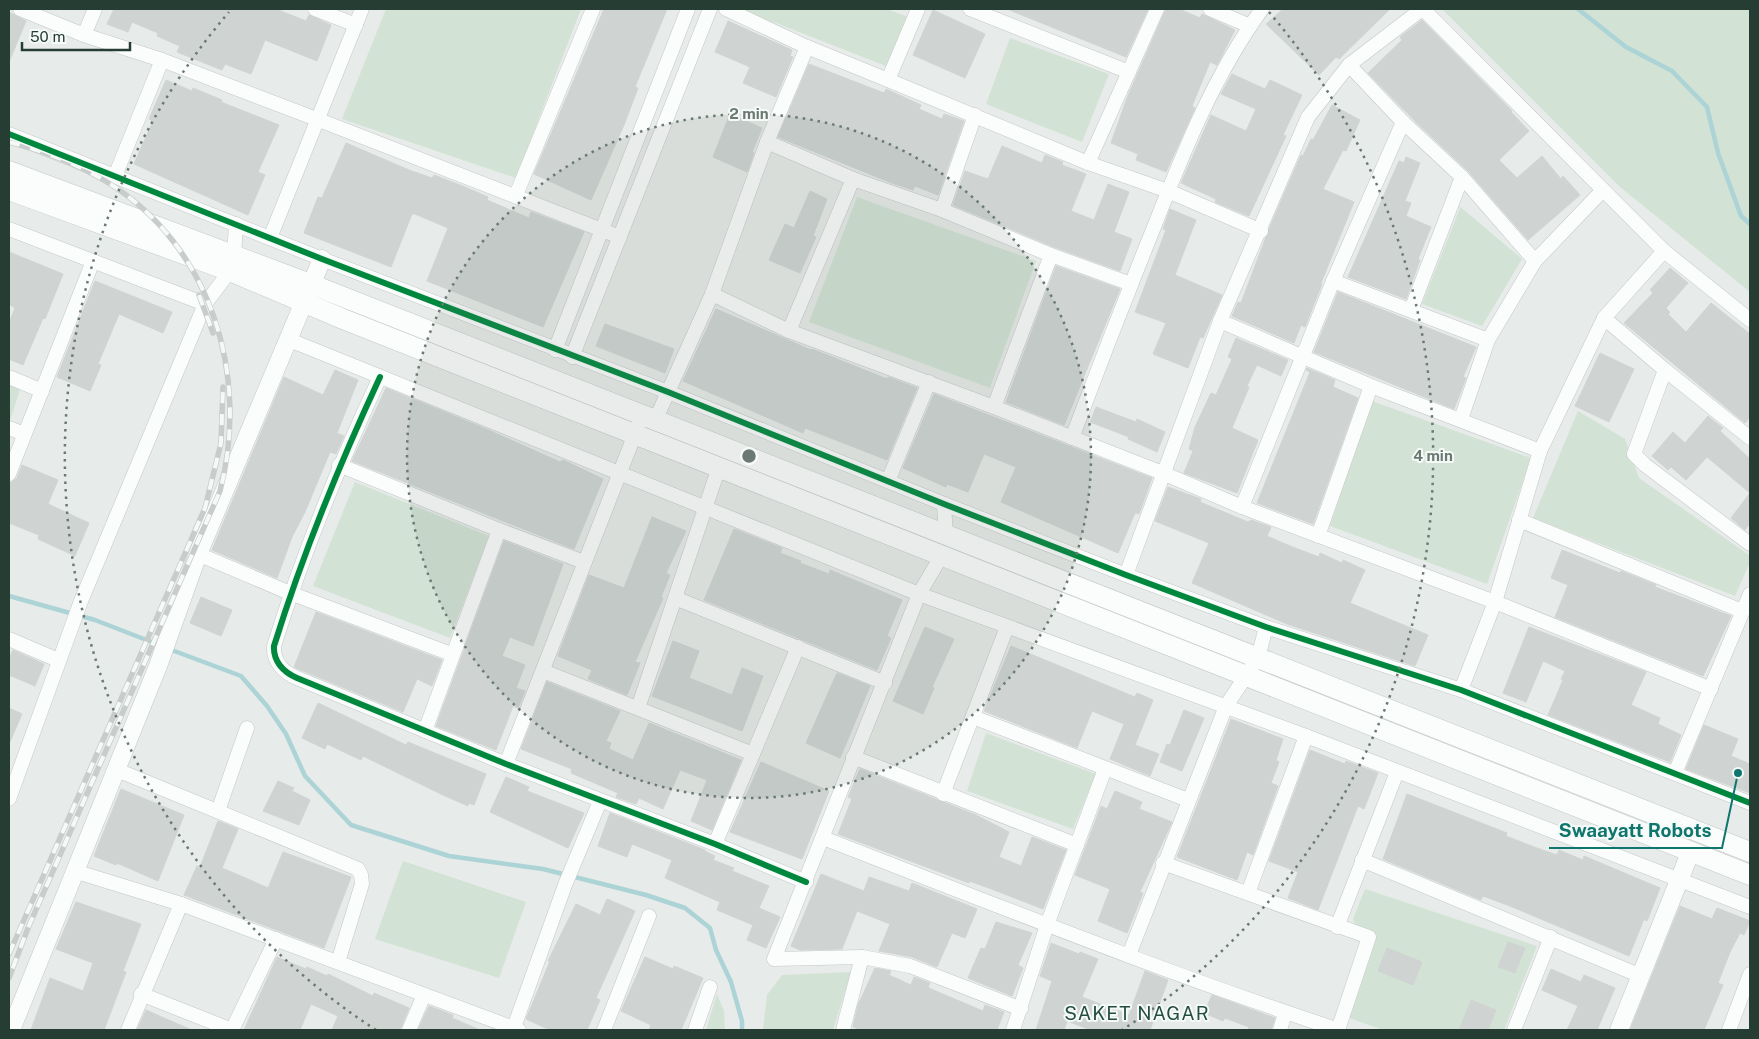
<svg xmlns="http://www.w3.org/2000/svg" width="1759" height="1039" viewBox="0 0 1759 1039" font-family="'Public Sans',sans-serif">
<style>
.green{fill:#d2e3d5}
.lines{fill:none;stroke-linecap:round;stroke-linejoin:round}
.stream{stroke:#acd3d5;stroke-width:4.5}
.building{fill:#cfd4d2;stroke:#d0d4d2}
.minor-casing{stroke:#c4c8c6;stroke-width:15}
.tertiary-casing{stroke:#c4c8c6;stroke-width:19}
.secondary-casing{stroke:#c3c9c6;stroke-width:21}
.minor{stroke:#fbfcfc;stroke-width:14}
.tertiary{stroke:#fbfcfc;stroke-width:18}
.secondary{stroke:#fbfcfc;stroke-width:20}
.rail-casing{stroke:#c8ccca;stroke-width:5.5}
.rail{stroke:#f5f9f7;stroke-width:4;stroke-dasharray:11;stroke-linecap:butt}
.cycleway-casing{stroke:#f5f9f7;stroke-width:9}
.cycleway{stroke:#00873e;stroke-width:6}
.ring{fill:none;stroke:#6a7a73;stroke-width:2.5;stroke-dasharray:2.5 5}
.labels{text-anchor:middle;stroke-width:4;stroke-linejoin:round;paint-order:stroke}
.neighbourhood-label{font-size:19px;letter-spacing:1px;fill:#234e3f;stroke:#f5f9f7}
.centre{fill:#6a7a73;stroke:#f5f9f7;stroke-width:2.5}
.ring-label{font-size:15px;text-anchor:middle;font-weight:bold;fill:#6a7a73;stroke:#f5f9f7;stroke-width:4;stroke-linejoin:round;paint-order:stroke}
.leader{fill:none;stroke:#0f766e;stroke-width:2}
.callout-dot{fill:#0f766e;stroke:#f5f9f7;stroke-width:2}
.callout-label{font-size:19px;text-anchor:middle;font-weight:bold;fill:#0f766e;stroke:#f5f9f7;stroke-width:4;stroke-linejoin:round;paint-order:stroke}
</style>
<rect width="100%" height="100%" fill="#e7ebe9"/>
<g class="green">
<polygon points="386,9 581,9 516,178 342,119"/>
<polygon points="740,9 887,9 908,17 891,68"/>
<polygon points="1442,9 1750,9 1750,292 1620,187"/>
<polygon points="1010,38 1109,74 1082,142 986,104"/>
<polygon points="857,197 1036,261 990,388 809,322"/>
<polygon points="1458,205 1522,259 1482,326 1422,304 1460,208"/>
<polygon points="9,385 20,389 10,421 9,420"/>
<polygon points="1372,401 1531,458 1487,584 1330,526"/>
<polygon points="1578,411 1625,439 1639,478 1749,555 1750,562 1735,596 1533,518"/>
<polygon points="355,482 489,536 450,638 313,586"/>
<polygon points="986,733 1096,774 1073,829 967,791"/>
<polygon points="403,861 526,902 499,978 375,939"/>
<polygon points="1365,889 1537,946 1504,1030 1383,1030 1341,1015 1363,944 1353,919"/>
<polygon points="851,972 833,1030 763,1030 767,995 782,975"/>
<polygon points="717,994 724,1011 725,1030 706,1030"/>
</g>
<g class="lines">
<g class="stream">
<polyline points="1578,9 1626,47 1672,71 1707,107 1718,153 1741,216 1750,224"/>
<polyline points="9,596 95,620 162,646"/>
<polyline points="169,649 241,676 267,706 286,734 305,776 351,825 449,856 543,869 646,895 685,908 710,928 716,950 731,982 742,1021 742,1030"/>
</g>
</g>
<g class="building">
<polygon points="114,9 276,9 306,21 309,15 331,25 317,61 265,40 251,74 225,64 222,70 177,52 180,46 157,36 158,33 132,22 128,32 107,24"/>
<polygon points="604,9 667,9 635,87 638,88 624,125 591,200 534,174"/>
<polygon points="1007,9 1148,9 1126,57"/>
<polygon points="1166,9 1179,9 1200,18 1202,14 1235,30 1217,65 1210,62 1192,106 1195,108 1166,172 1136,160 1138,154 1111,143 1127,98"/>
<polygon points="1283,9 1390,9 1339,59 1336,57 1319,75 1266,24"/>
<polygon points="933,10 985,34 965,78 913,55"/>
<polygon points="9,12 26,21 9,62"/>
<polygon points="1422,20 1512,111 1511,112 1529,131 1499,160 1517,178 1542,156 1561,179 1563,176 1580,195 1528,240 1468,171 1417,123 1368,73 1402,40 1400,37"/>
<polygon points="728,21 792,50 790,56 793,57 776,97 743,83 750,67 715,52"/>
<polygon points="809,64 884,93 886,89 921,105 919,109 942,119 944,114 964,121 938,195 915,186 913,190 892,183 778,137"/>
<polygon points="1232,74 1265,89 1270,80 1302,95 1283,135 1286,136 1249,216 1215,202 1216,199 1181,183 1211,115 1246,131 1256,109 1221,94"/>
<polygon points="166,80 192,91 193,88 222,100 221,102 279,125 258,172 265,175 248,215 134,164 153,121 149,119"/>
<polygon points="1332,105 1360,120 1346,151 1343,150 1323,189 1354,202 1321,283 1322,284 1305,327 1301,325 1294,343 1232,316 1238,302 1241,303 1269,229 1301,155 1303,156 1311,139 1313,140"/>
<polygon points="730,114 762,128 752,152 754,153 747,172 713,157"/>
<polygon points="346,143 409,170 432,178 434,175 465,187 488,197 487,200 529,218 531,212 584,232 543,327 427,281 448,228 415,214 412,214 391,267 304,233 318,197 322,198"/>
<polygon points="1002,146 1042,163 1045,155 1063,162 1062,165 1086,174 1071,211 1094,220 1108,184 1129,192 1114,232 1132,239 1120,271 1054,247 953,205 965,171 988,179"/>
<polygon points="1406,157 1420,163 1405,201 1411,203 1406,216 1431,227 1418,259 1420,260 1406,299 1348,277 1399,161 1404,163"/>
<polygon points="810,191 827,199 813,236 816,237 800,273 769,260 785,224 794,228"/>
<polygon points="1170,209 1196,220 1175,275 1222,295 1203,338 1200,337 1188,368 1153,354 1166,323 1135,312 1166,230 1163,229"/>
<polygon points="9,252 63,274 45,319 43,318 23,365 9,359 9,323 15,308 9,304"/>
<polygon points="1056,266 1120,289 1064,425 1006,402"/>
<polygon points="1670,268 1688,283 1666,308 1670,312 1668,314 1686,332 1711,303 1750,334 1750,417 1745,423 1624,323 1653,293 1650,290"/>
<polygon points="95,281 172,312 163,333 119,314 98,364 101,365 90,391 57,377"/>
<polygon points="1338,292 1476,347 1463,377 1466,378 1454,409 1314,352"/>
<polygon points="716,309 811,350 812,349 887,379 888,377 917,388 887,460 805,428 803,433 683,381"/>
<polygon points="605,324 674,349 665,373 596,346"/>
<polygon points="1236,338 1288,360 1281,376 1257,365 1247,386 1249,387 1232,428 1258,440 1237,493 1184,473 1193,451 1189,449 1195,427 1211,393 1216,395 1232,359 1228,357"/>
<polygon points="1600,353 1634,369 1609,422 1575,406"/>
<polygon points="1307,368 1335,380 1333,387 1358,398 1313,524 1257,503 1310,372 1306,370"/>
<polygon points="335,370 358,380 337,433 344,436 336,454 330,452 305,512 292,537 277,578 212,550 284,377 323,395"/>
<polygon points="386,388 486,429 560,462 563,460 603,479 574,549 352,461"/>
<polygon points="934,394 1152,478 1139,514 1135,513 1118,553 1001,502 1016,467 984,454 968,492 947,484 946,487 903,468"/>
<polygon points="1096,407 1136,422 1137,419 1165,432 1157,452 1128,439 1129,437 1090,422"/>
<polygon points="1708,416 1723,428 1720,431 1750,459 1750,493 1707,457 1686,480 1671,467 1668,470 1652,456 1673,432 1685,443"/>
<polygon points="22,465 58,480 48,504 89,523 75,556 38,539 39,535 9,523 9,484 17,478"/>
<polygon points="1168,487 1201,499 1200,502 1248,522 1251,520 1271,527 1267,536 1290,546 1319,557 1320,553 1342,563 1343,560 1365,570 1350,603 1428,635 1415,666 1287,624 1192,583 1209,543 1155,521"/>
<polygon points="1750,493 1750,523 1745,530 1731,518"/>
<polygon points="652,517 686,531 666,573 670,575 661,597 663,598 635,662 640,663 627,695 588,679 592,670 558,656 589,575 624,588"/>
<polygon points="734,529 782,548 780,553 801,561 800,563 829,574 830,570 902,600 887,636 891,638 877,670 704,600"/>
<polygon points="504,541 563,564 533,646 510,637 502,656 525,665 516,688 525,691 518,708 513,706 496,750 436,726"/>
<polygon points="1562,550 1620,573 1621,571 1656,585 1655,587 1731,616 1703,676 1555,617 1568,585 1551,578"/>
<polygon points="201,597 232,610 221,636 190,623"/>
<polygon points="316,612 442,660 432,686 417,679 403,712 296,668 294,667"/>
<polygon points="925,627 954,639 932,687 934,688 923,714 893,701"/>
<polygon points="1529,627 1646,672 1631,705 1660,718 1658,724 1681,735 1670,762 1548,715 1563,680 1561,679 1565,671 1543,661 1526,702 1503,693"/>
<polygon points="673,641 699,651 689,678 732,695 742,668 763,676 742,731 652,696"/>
<polygon points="1011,646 1135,697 1137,693 1153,700 1135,745 1159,754 1150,776 1110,759 1124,724 1092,711 1077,748 984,711"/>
<polygon points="13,650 44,664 35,686 9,675 9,659"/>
<polygon points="837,673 870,686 840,758 806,743"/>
<polygon points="547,682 620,711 606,741 611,743 609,749 633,760 649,723 741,760 712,830 691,821 707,780 680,770 663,809 639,798 636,804 616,797 618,793 571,773 572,769 521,749"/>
<polygon points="318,703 406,745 408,742 486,774 474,805 469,803 468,806 443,795 363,756 361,760 327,744 325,749 302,738"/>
<polygon points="9,708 22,714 9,744"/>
<polygon points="1184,710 1204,718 1182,771 1160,762 1167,744 1170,745"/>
<polygon points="1231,719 1283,739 1276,760 1279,762 1271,783 1278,786 1253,855 1247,852 1237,880 1177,857"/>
<polygon points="1704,725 1738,739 1731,756 1750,764 1750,793 1686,769"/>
<polygon points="1310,750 1345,764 1346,761 1378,773 1364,809 1358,806 1318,910 1288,898 1298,872 1269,861"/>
<polygon points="761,762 829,791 802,859 730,832"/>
<polygon points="860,769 976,815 1009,832 999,857 1021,866 1032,837 1066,850 1043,909 989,888 969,881 969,883 838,834 852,799 848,797"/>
<polygon points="506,777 529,787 527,791 584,813 568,848 490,812"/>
<polygon points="278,781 294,788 292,791 310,800 299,825 263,811"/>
<polygon points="121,789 184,815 158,881 117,863 116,865 94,856"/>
<polygon points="1115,791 1142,802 1139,809 1172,822 1140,892 1143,893 1127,933 1098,921 1110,889 1075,875 1101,806 1107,809"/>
<polygon points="1407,794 1507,833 1506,836 1534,847 1557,855 1559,850 1583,860 1584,856 1660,888 1647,921 1644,919 1629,956 1510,906 1483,896 1481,900 1383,859"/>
<polygon points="610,813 705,850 705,851 715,856 713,860 734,868 732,871 769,886 759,908 780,917 766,948 747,940 753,925 717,910 720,902 665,878 672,860 632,844 627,857 598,846"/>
<polygon points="218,821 238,829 222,868 248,879 268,888 283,852 351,877 324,948 184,895 197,866 200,867"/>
<polygon points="821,874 864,891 869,877 909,891 912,883 977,909 965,938 952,933 937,967 912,957 879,951 890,924 857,911 842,949 800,950 791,946"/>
<polygon points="607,899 635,911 596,998 600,1000 587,1030 550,1030 526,1019 550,961 548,961 576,904 600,915"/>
<polygon points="76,902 141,924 123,971 126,972 104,1030 31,1030 50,978 83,991 93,963 56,949"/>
<polygon points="1680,906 1712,919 1717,908 1750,921 1744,935 1740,933 1730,952 1718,983 1723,985 1704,1030 1630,1030"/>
<polygon points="996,922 1032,933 1018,965 1023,968 1012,996 968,978 981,948 985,949"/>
<polygon points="1508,942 1525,948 1515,973 1498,967"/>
<polygon points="1051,943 1079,954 1080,952 1098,959 1082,997 1129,1015 1145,971 1168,980 1150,1030 1091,1030 1067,1021 1064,1030 1036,1030 1052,981 1040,976"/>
<polygon points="1387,948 1422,962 1413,985 1378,971"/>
<polygon points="277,957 306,969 307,967 327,976 328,974 373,996 374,993 409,1008 400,1030 332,1030 338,1016 311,1004 300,1030 244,1030"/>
<polygon points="645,957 673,969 674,966 703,978 681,1030 649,1030 651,1025 621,1011"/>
<polygon points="875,968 891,971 889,975 911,985 914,977 930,983 928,987 931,989 983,1011 985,1005 1004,1012 997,1030 862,1030 853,1027 858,1005"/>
<polygon points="1551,969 1581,982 1584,975 1615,988 1597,1030 1567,1030 1578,1006 1542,990"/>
<polygon points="1212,995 1275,1018 1271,1030 1248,1030 1249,1027 1225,1018 1223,1021 1204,1013"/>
<polygon points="1471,1000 1496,1010 1488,1030 1459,1030"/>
<polygon points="429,1006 453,1015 452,1018 480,1030 418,1030"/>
<polygon points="146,1010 164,1018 192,1030 137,1030"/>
</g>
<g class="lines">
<g class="minor-casing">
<g id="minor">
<polyline points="20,9 84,35 162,60 319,120 620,237"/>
<polyline points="315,9 356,25"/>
<polyline points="726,9 807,47 888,80 1088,163 1168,191 1261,231"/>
<polyline points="970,9 1129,72"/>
<polyline points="1210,9 1250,26"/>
<polyline points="1423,9 1664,251 1750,320"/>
<polyline points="84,35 95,9"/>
<polyline points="1349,65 1403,122 1462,177 1535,261"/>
<polyline points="888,80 918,9"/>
<polyline points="9,134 322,259 668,392 944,504 1126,575 1266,627 1461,690 1750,803"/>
<polyline points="767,142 853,179 942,210 1051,255 1131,284"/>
<polyline points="1088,163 1157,9"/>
<polyline points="115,176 162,60"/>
<polyline points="516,195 593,9"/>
<polyline points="942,210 975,115"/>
<polyline points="9,229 205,304"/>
<polyline points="270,238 362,9"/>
<polyline points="1333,281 1488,340"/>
<polyline points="712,294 789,331 994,407 1165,474 1242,507 1495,602 1711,689"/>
<polyline points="1411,310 1462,177"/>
<polyline points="1604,318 1665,370 1750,438"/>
<polyline points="1220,321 1371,386 1540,451"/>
<polyline points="789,331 853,179"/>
<polyline points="287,339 919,594 1306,736 1750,907"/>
<polyline points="555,350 688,9"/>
<polyline points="572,357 710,9"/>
<polyline points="1665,370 1634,454 1645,465 1750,544"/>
<polyline points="9,377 42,391"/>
<path d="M380,377C339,465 303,553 274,646C273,661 283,672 297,678L506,764L715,844L806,882"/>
<polyline points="994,407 1051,255"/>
<polyline points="1461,419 1488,340 1535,261 1603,190"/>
<polyline points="655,421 712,294 767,142 807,47"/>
<polyline points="9,428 24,434"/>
<path d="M1072,438C1099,366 1127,294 1156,222C1185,148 1215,74 1262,9"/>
<polyline points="339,465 499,530 584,562"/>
<polyline points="9,474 93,261"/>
<polyline points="888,481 929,382"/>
<polyline points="944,504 946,536"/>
<polyline points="1242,507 1333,281 1403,122"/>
<polyline points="1519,520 1742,611"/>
<polyline points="1318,536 1371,386"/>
<polyline points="198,554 290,593 451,654"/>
<polyline points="942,555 919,594 774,959 862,957 910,966 1021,1009"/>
<polyline points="1126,575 1220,321 1308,117 1349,65 1422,9"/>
<polyline points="675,598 885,683"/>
<polyline points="9,639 58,660"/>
<polyline points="543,671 753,754"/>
<polyline points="1461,690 1495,602 1540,451 1604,318 1664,251"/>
<polyline points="638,708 719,467"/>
<polyline points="973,717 1188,800"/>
<polyline points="425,731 499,530"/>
<polyline points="853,757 1077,845"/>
<polyline points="506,764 642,416"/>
<polyline points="117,770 358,869 361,875 362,884 338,962"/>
<polyline points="1675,773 1750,594"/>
<polyline points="943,794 1007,627"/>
<polyline points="9,799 81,601 205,304 230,271 234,256 236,224"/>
<polyline points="218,811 247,728"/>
<path d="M823,838C994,904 1165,973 1339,1030"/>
<polyline points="715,844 798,647"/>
<polyline points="1362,860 1641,976"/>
<polyline points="1163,863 1369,937 1338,1030"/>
<polyline points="74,871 181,904 519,1030"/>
<polyline points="1248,893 1306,736"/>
<polyline points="1337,927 1397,772"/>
<polyline points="1129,955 1226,706 1258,658 1266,627"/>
<polyline points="141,994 232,1030"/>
<polyline points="128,1030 181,904"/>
<polyline points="232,1030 276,939"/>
<polyline points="409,1030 424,995"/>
<polyline points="513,1030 565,885 600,801"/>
<polyline points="604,1030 649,916"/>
<polyline points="695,1030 710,987"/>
<polyline points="843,1030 862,957"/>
<polyline points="1013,1030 1047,925 1105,769"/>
<polyline points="1280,1030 1285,1013"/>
<polyline points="1514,1030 1551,937"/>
<polyline points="1729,1030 1750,974"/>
</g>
</g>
<g class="tertiary-casing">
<g id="tertiary">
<polyline points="11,1030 158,666 198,554 322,259"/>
<polyline points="1619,1030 1690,853"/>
</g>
</g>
<g class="secondary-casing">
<g id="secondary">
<polyline points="9,171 313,285 1750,852"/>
<polyline points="9,190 230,271 343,319 1750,875"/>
</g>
</g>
<use href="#minor" class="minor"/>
<use href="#tertiary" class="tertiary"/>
<use href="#secondary" class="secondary"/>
<g class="rail-casing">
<g id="rail">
<path d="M9,142C43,151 76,163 107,182C212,246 250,377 220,491L28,928L9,978"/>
<polyline points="199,295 213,333"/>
<polyline points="9,954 205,508 221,443 223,387"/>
</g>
</g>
<use href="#rail" class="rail"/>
<g class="cycleway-casing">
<g id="cycleway">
<polyline points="9,134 322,259 668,392 944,504 1126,575 1266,627 1461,690 1750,803"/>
<path d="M380,377C339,465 303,553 274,646C273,661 283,672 297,678L506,764L715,844L806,882"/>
</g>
</g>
<use href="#cycleway" class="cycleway"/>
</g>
<circle cx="749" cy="456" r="342" fill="#6a7a73" fill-opacity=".12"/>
<g class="ring">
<circle cx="749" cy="456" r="342"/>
<path d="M376 1030A684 684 0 0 1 229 12M1269 12A684 684 0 0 1 1122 1030"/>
</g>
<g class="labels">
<g class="neighbourhood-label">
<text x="1137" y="1020">SAKET NAGAR</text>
</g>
</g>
<circle cx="749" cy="456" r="8" class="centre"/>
<g class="ring-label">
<text x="749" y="119">2 min</text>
<text x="1433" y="461">4 min</text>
</g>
<path class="leader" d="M1738 773L1722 848H1549"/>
<circle class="callout-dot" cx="1738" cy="773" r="5"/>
<g class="callout-label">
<text x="1635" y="837">Swaayatt Robots</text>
</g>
<rect width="1759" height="1039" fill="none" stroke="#263d34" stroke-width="20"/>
<path d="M22 42v8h108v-8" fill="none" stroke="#263d34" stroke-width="2.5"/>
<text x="30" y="42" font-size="15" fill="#263d34" stroke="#f5f9f7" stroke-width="4" paint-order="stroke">50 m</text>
</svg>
